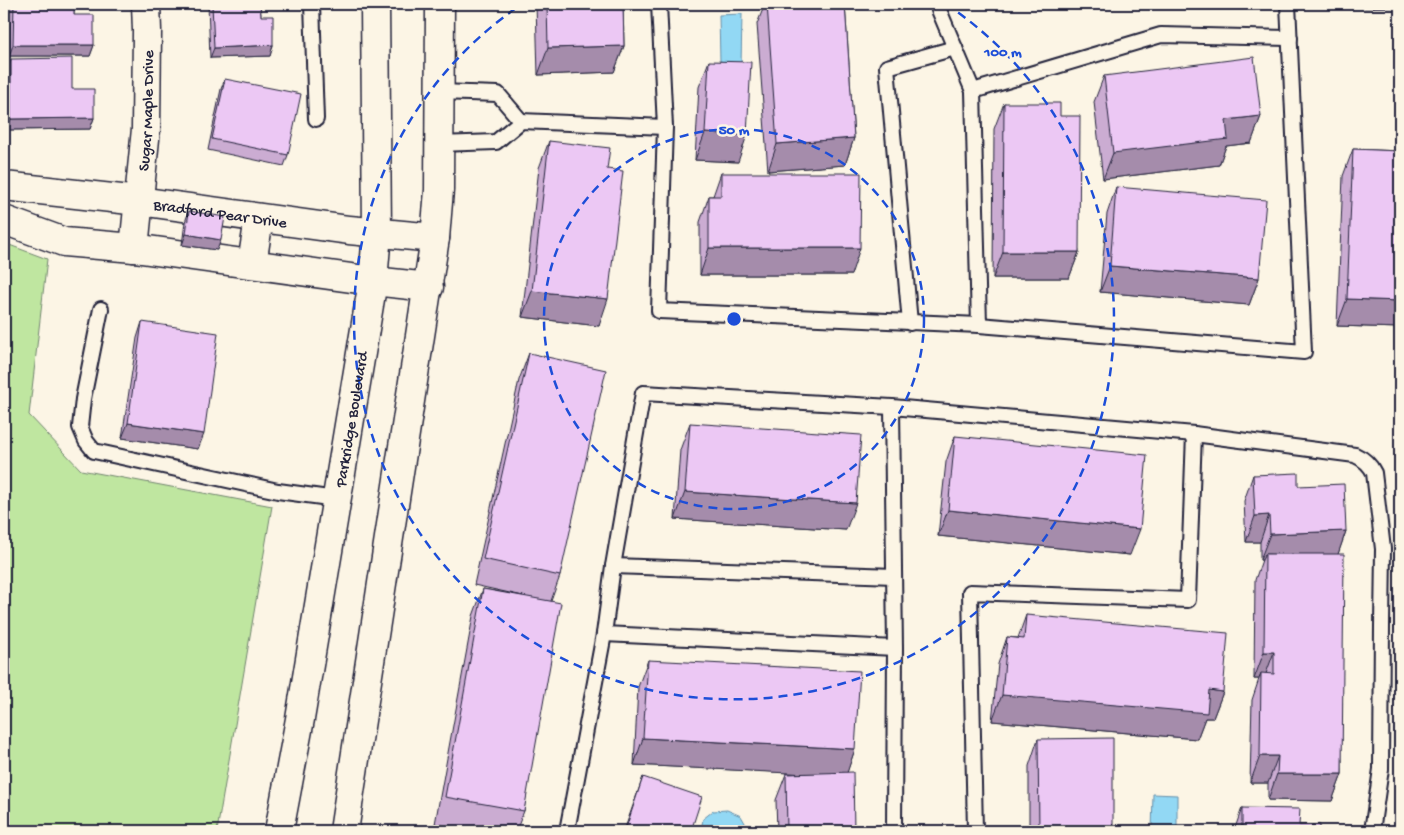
<svg xmlns="http://www.w3.org/2000/svg" width="1404" height="835" viewBox="0 0 1404 835" font-family="'Gochi Hand',sans-serif">
<style>
.green{fill:#bfe6a0;stroke:#70846e}
.water{fill:#92d8f4;stroke:#658faa}
.lines{fill:none;stroke-linecap:round;stroke-linejoin:round}
.service-casing{stroke:#22223b;stroke-width:18}
.minor-casing{stroke:#22223b;stroke-width:31}
.tertiary-casing{stroke:#22223b;stroke-width:31}
.service{stroke:#fcf5e5;stroke-width:14}
.minor{stroke:#fcf5e5;stroke-width:28}
.tertiary{stroke:#fcf5e5;stroke-width:28}
.wall{fill:#cbacd2;stroke:#22223b}
.shaded-wall{fill:#a58cab;stroke:#22223b}
.building{fill:#ecc8f4;stroke:#22223b}
.ring{fill:none;stroke:#1d4ed8;stroke-width:2.5;stroke-dasharray:9 6}
.labels{text-anchor:middle;stroke-width:5;stroke-linejoin:round;paint-order:stroke}
.street-label{font-size:16px;fill:#22223b;stroke:#fcf5e5}
.centre{fill:#1d4ed8;stroke:#fcf5e5;stroke-width:2.5}
.ring-label{font-size:15px;text-anchor:middle;font-weight:bold;fill:#1d4ed8;stroke:#fcf5e5;stroke-width:5;stroke-linejoin:round;paint-order:stroke}
</style>
<rect width="100%" height="100%" fill="#fcf5e5"/>
<filter id="ink" filterUnits="userSpaceOnUse"><feTurbulence type="fractalNoise" baseFrequency=".02" numOctaves="2"/><feDisplacementMap in="SourceGraphic" scale="10" xChannelSelector="R" yChannelSelector="G"/><feConvolveMatrix kernelMatrix="1 2 1 2 8 2 1 2 1" color-interpolation-filters="sRGB"/></filter>
<g filter="url(#ink)">
<polygon class="green" points="4,243 47,259 29,415 81,470 272,506 217,831 4,831"/>
<g class="water">
<polygon points="742,14 741,66 720,61 719,15"/>
<polygon points="1153,794 1177,795 1177,829 1201,829 1201,831 1152,831"/>
<polygon points="727,810 741,816 749,830 701,831 703,819 713,811"/>
</g>
<g class="lines">
<g class="service-casing">
<g id="service">
<polyline points="312,4 316,119"/>
<polyline points="659,4 665,127 659,311 979,325 1304,352 1288,4"/>
<polyline points="939,10 973,91 979,325"/>
<polyline points="973,91 1161,35 1290,38"/>
<polyline points="440,92 498,94 521,121"/>
<polyline points="439,144 496,142 521,121 665,127"/>
<polyline points="101,309 83,399 80,427 86,441 94,451 278,491 336,499"/>
<polyline points="910,323 887,67 955,48"/>
<polyline points="892,407 895,648 894,831"/>
<polyline points="613,566 894,576"/>
<polyline points="604,634 895,648"/>
<path d="M567,831L604,634L613,566L643,393L892,407L1194,434L1355,455C1364,459 1370,464 1374,473L1383,549L1382,626L1381,769L1372,831"/>
<polyline points="975,831 970,592 1188,600 1194,434"/>
</g>
</g>
<g class="minor-casing">
<g id="minor">
<path id="s1" d="M4,186L139,201L349,230L435,238"/>
<polyline points="4,220 64,242 134,248 373,281 429,287"/>
<path id="s2" d="M134,248L146,129L147,31L146,4"/>
<polyline points="252,264 259,218"/>
</g>
</g>
<g class="tertiary-casing">
<g id="tertiary">
<path id="s3" d="M279,831L300,719L373,281L377,233L375,4"/>
<polyline points="344,831 435,238 439,190 440,4"/>
</g>
</g>
<use href="#service" class="service"/>
<use href="#minor" class="minor"/>
<use href="#tertiary" class="tertiary"/>
</g>
<g class="wall">
<polygon points="10,4 74,4 74,15 94,45 90,56 9,56"/>
<polygon points="208,4 260,4 261,16 273,45 270,56 210,58"/>
<polygon points="536,4 623,4 624,46 614,72 538,75"/>
<polygon points="765,4 845,4 854,138 845,165 768,171 757,24"/>
<polygon points="11,59 72,89 94,118 90,129 7,130 7,69"/>
<polygon points="709,61 738,162 695,160 699,87"/>
<polygon points="1104,76 1261,116 1251,143 1226,146 1219,165 1103,179 1094,102"/>
<polygon points="225,79 288,155 284,166 208,150 221,89"/>
<polygon points="1004,103 1060,116 1079,252 1069,278 993,278 994,129"/>
<polygon points="549,141 607,169 599,326 522,317 539,168"/>
<polygon points="1353,149 1400,151 1400,328 1337,326 1343,176"/>
<polygon points="721,173 851,275 700,275 700,222 709,196 713,196"/>
<polygon points="1116,187 1259,278 1249,305 1100,292 1107,214"/>
<polygon points="189,211 217,250 182,245 185,222"/>
<polygon points="142,322 198,449 122,438 137,338"/>
<polygon points="529,353 560,576 551,601 524,811 516,831 478,831 435,824 473,616 483,589 523,596 474,585 519,380"/>
<polygon points="690,423 846,530 675,519 680,450"/>
<polygon points="955,436 1130,555 938,536 946,462"/>
<polygon points="1253,475 1298,486 1346,531 1338,554 1342,774 1332,801 1268,800 1268,783 1250,783 1252,700 1259,679 1254,679 1255,580 1262,560 1260,560 1260,542 1246,542 1244,501"/>
<polygon points="1026,615 1223,692 1213,718 1205,718 1197,739 992,721 998,664 1007,637 1018,638"/>
<polygon points="648,660 855,749 847,772 854,831 777,831 776,800 786,774 798,773 634,765 638,687"/>
<polygon points="1038,739 1113,831 1029,831 1029,766"/>
<polygon points="643,777 691,831 624,831"/>
<polygon points="1242,808 1299,825 1320,831 1234,831"/>
</g>
<g class="shaded-wall">
<polygon points="1340,4 1400,4 1400,7 1338,8"/>
<polygon points="13,45 94,45 90,56 9,56"/>
<polygon points="273,45 270,56 210,58 214,48"/>
<polygon points="624,46 614,72 538,75 548,48"/>
<polygon points="1261,116 1251,143 1226,146 1219,165 1103,179 1113,153 1226,120"/>
<polygon points="94,118 90,129 7,130 11,119"/>
<polygon points="705,133 747,135 738,162 695,160"/>
<polygon points="854,138 845,165 768,171 777,144"/>
<polygon points="186,234 221,240 217,250 182,245"/>
<polygon points="709,248 860,248 851,275 700,275"/>
<polygon points="1003,252 1079,252 1069,278 993,278"/>
<polygon points="1110,266 1259,278 1249,305 1100,292"/>
<polygon points="532,291 608,299 599,326 522,317"/>
<polygon points="1347,299 1400,301 1400,328 1337,326"/>
<polygon points="128,423 204,434 198,449 122,438"/>
<polygon points="685,492 856,503 846,530 675,519"/>
<polygon points="948,510 1140,529 1130,555 938,536"/>
<polygon points="1269,515 1260,542 1246,542 1255,516"/>
<polygon points="1346,531 1337,557 1265,554 1262,560 1260,560 1270,534"/>
<polygon points="1264,652 1274,652 1264,679 1261,673 1259,679 1254,679"/>
<polygon points="1209,690 1223,692 1213,718 1205,718 1197,739 992,721 1002,695"/>
<polygon points="643,738 855,749 846,776 634,765"/>
<polygon points="1260,756 1278,756 1268,783 1250,783"/>
<polygon points="1277,774 1342,774 1332,801 1268,800"/>
</g>
<g class="building">
<polygon points="14,4 74,4 74,15 94,15 94,45 13,45"/>
<polygon points="212,4 260,4 261,16 273,16 273,45 214,48"/>
<polygon points="547,4 623,4 624,46 548,48"/>
<polygon points="767,4 845,4 854,138 777,144"/>
<polygon points="1254,57 1261,116 1226,120 1228,139 1113,153 1104,76"/>
<polygon points="72,58 72,89 94,89 94,118 11,119 11,59"/>
<polygon points="709,61 751,62 747,135 705,133"/>
<polygon points="225,79 301,94 288,155 212,139"/>
<polygon points="1004,103 1060,103 1060,116 1080,116 1079,252 1003,252"/>
<polygon points="549,141 610,148 607,169 623,171 608,299 532,291"/>
<polygon points="1353,149 1400,151 1400,301 1347,299"/>
<polygon points="721,173 861,173 860,248 709,248 709,196 721,196"/>
<polygon points="1116,187 1266,200 1259,278 1110,266"/>
<polygon points="189,211 225,217 221,240 186,234"/>
<polygon points="142,322 218,333 204,434 128,423"/>
<polygon points="529,353 606,370 560,576 483,559"/>
<polygon points="690,423 861,435 856,503 685,492"/>
<polygon points="955,436 1147,455 1140,529 948,510"/>
<polygon points="1298,473 1298,486 1344,484 1346,531 1270,534 1269,515 1255,516 1253,475"/>
<polygon points="1265,554 1344,554 1342,774 1277,774 1278,756 1260,756 1261,673 1274,674 1274,652 1264,652"/>
<polygon points="483,589 561,603 524,811 445,797"/>
<polygon points="1026,615 1228,633 1223,692 1209,690 1207,713 1002,695 1007,637 1024,639"/>
<polygon points="648,660 860,671 855,749 643,738"/>
<polygon points="1113,738 1113,831 1039,831 1038,739"/>
<polygon points="853,772 854,831 787,831 786,774"/>
<polygon points="643,777 702,797 691,831 625,831"/>
<polygon points="1242,808 1300,809 1299,825 1320,825 1320,831 1242,831"/>
</g>
</g>
<g class="ring">
<circle cx="734" cy="319" r="190"/>
<path d="M946 4A380 380 0 1 1 522 4"/>
</g>
<g class="labels">
<g class="street-label">
<text dy="6" stroke="none"><textPath href="#s2" startOffset="138">Sugar Maple Drive</textPath></text>
<text dy="6" stroke="none"><textPath href="#s1" startOffset="218">Bradford Pear Drive</textPath></text>
<text dy="6" stroke="none"><textPath href="#s3" startOffset="418">Parkridge Boulevard</textPath></text>
</g>
</g>
<circle cx="734" cy="319" r="8" class="centre"/>
<g class="ring-label">
<text x="1003" y="56">100 m</text>
<text x="734" y="134">50 m</text>
</g>
<rect width="1404" height="835" fill="none" stroke="#fcf5e5" stroke-width="20"/>
<rect x="10" y="10" width="1384" height="815" fill="none" stroke="#22223b" stroke-width="2" filter="url(#ink)"/>
</svg>
